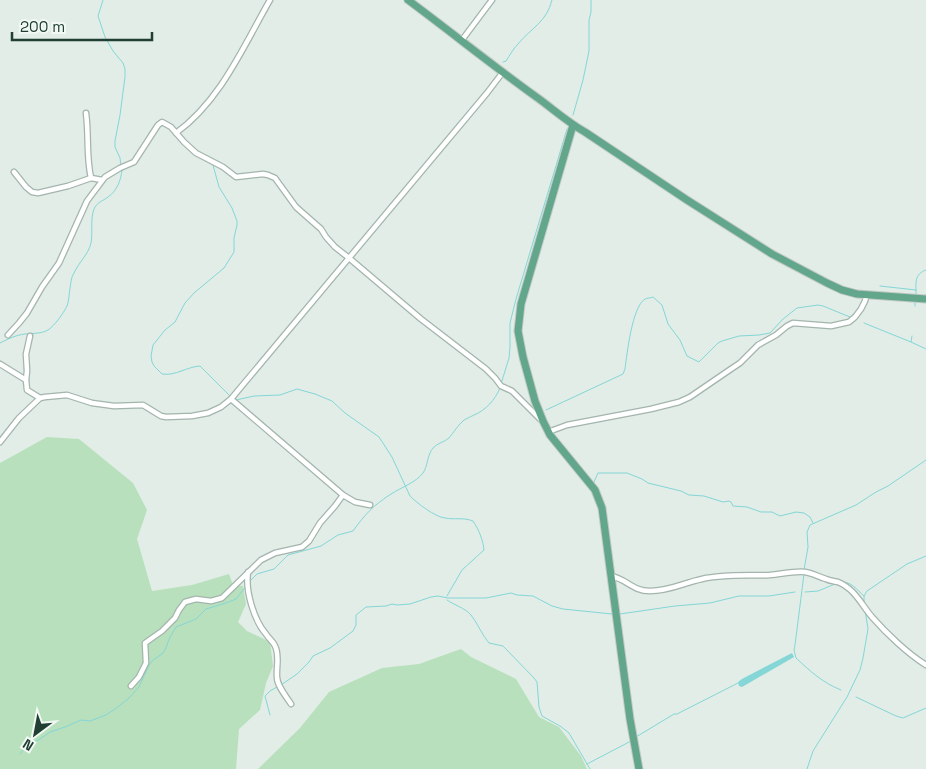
<svg xmlns="http://www.w3.org/2000/svg" width="926" height="769" viewBox="0 0 926 769" font-family="'Space Grotesk',sans-serif">
<style>
.green{fill:#b8e0bd}
.water{fill:#84d6d7}
.lines{fill:none;stroke-linecap:round;stroke-linejoin:round}
.stream{stroke:#84d6d7;stroke-width:1}
.street-casing{stroke:#a3b5ac;stroke-width:7}
.primary-casing{stroke:#c1c9c6;stroke-width:9}
.street{stroke:#fff;stroke-width:4.5}
.primary{stroke:#62a68b;stroke-width:7}
</style>
<rect width="100%" height="100%" fill="#e1ede6"/>
<g class="green">
<polygon points="47,437 79,439 133,483 147,510 137,539 152,591 192,585 229,574 233,585 243,586 246,604 238,622 247,631 270,642 273,666 266,683 260,710 239,729 236,769 0,769 0,463"/>
<polygon points="461,649 471,657 516,679 539,717 559,727 581,756 587,769 258,769 300,728 329,692 382,668 419,664"/>
</g>
<polygon class="water" points="792,653 794,657 742,687 739,686 738,682 742,679"/>
<g class="lines">
<g class="stream">
<polyline points="103,0 98,16 105,37 113,51 123,63 125,69 125,77 120,115 115,141 115,147 120,158 121,166"/>
<path d="M503,62L506,61C510,55 513,49 518,44C531,28 547,22 552,0"/>
<polyline points="573,115 583,80 589,51 589,20 591,12 591,0"/>
<path d="M213,165L219,187L232,208L237,221V225L234,238V252L224,268L194,293L185,303L175,322L165,330L153,345L151,356L152,362L154,366L162,374C176,376 186,367 200,366L230,396"/>
<polyline points="880,286 916,290"/>
<path d="M916,294C916,283 914,274 926,270"/>
<polyline points="915,306 915,303"/>
<polyline points="864,323 911,342"/>
<polyline points="912,336 911,342 926,349"/>
<path d="M0,343C8,339 16,335 25,334C33,333 41,334 48,330C55,325 63,314 67,306C69,301 69,294 70,288C71,283 71,277 74,273C79,262 88,255 91,243C93,232 90,220 94,209C97,202 103,201 108,197C117,191 121,180 122,170"/>
<polyline points="501,384 509,358 510,347 510,323 516,299 567,129"/>
<path d="M236,400L254,396L280,395L297,389L315,394L332,401L345,413L379,437L392,457L410,496C417,503 435,517 445,518C455,520 463,517 473,521C479,530 483,540 484,550L462,570L447,596"/>
<path d="M546,410L623,374L625,369C627,354 632,307 645,299C647,298 651,298 653,297L662,305L668,324L680,340L687,356L699,362L718,343L722,341L739,336L759,335L770,333L783,319L797,308L818,305L823,306L850,317"/>
<polyline points="594,482 598,473 627,473 642,479 648,483 681,491 689,495 704,496 723,502 729,501 731,502 733,506 747,507 761,512 772,512 780,516 796,512 804,513 810,517 813,523"/>
<polyline points="804,570 808,547 807,532 810,525 856,505 876,492 888,486 926,460"/>
<path d="M804,574L795,645L794,650L796,658C810,671 823,683 841,690"/>
<path d="M249,582L257,574L274,569L288,555L321,546L338,535L353,531C365,514 374,505 391,494C402,487 415,483 423,473C428,466 427,455 433,448C437,443 445,442 449,438C454,432 458,425 464,420C467,418 471,417 474,415C486,410 495,400 500,388"/>
<path d="M841,582C851,581 857,590 864,596"/>
<polyline points="805,592 818,591 835,584"/>
<path d="M447,600C454,605 465,608 471,615C478,624 482,635 489,643L503,646L534,678L537,682L539,707L542,716L560,726L569,733L590,769"/>
<polyline points="864,603 864,596 867,591 907,564 926,556"/>
<polyline points="620,614 675,606 710,603 739,596 769,596 795,592"/>
<polyline points="281,685 297,674 309,662 313,656 330,648 353,631 356,625 356,615 366,607 386,606 392,604 397,605 410,604 431,597 438,596 448,598 486,598 511,593 517,595 533,596 552,606 563,609 612,614"/>
<polyline points="856,697 896,716 903,718 926,708"/>
<polyline points="270,715 265,696 270,691 277,687"/>
<polyline points="636,737 674,714 677,714 738,683"/>
<polyline points="20,754 27,746 40,739 50,732 65,727 81,720 90,721 106,715 115,709 128,699 139,687 149,665 153,660 162,654 165,650 170,637 176,627 196,619 206,609 226,603 236,599 247,585"/>
<polyline points="587,764 631,741"/>
<polyline points="807,769 813,751 847,697 860,670 863,658 868,629 865,610"/>
</g>
<g class="street-casing">
<g id="street">
<polyline points="462,40 492,0"/>
<path d="M86,113C89,135 86,156 91,178"/>
<path d="M176,133C221,100 243,47 270,0"/>
<polyline points="14,172 26,187 32,192 38,193 68,186 91,178 102,180"/>
<polyline points="8,335 19,323 27,313 42,287 59,263 87,201 105,177 120,168 134,162 158,125 162,122 171,127 184,142 196,153 223,167 236,177 263,174 268,175 275,178 296,207 321,229 326,237 335,247 349,258 421,319 486,369 495,378 501,386 512,391 540,419"/>
<polyline points="0,364 26,380 27,390 40,398"/>
<polyline points="26,380 27,371 26,354 30,336"/>
<polyline points="231,399 343,495 355,502 370,505"/>
<polyline points="548,432 567,425 651,409 679,402 690,397 731,369 740,363 758,345 776,335 787,326 793,323 831,326 849,322 855,317 861,309 865,301 867,294"/>
<polyline points="0,442 19,418 40,398 45,397 67,395 92,403 114,406 143,405 161,416 166,417 192,416 208,413 221,407 231,399 487,93 503,72"/>
<path d="M248,572C245,591 254,620 266,634C269,639 273,641 275,646C280,656 276,667 277,677C277,686 286,696 291,704"/>
<path d="M611,576C627,579 632,591 650,591C670,591 683,583 702,579C724,574 748,576 770,575C782,574 793,571 805,572C812,573 819,577 826,579C830,581 834,581 838,582C855,589 861,604 872,617C886,633 908,654 926,665"/>
<polyline points="131,686 139,677 146,663 145,643 162,631 175,618 179,610 185,602 196,599 211,601 222,598 261,560 275,553 302,547 309,541 320,523 335,506 343,495"/>
</g>
</g>
<g class="primary-casing">
<g id="primary">
<path d="M408,0C451,32 492,65 535,96C552,108 567,122 585,132L687,200L772,254L827,283L842,290L857,294L926,299"/>
<polyline points="573,125 521,304 518,331 523,357 535,401 543,421 550,435 595,490 602,508 630,719 639,769"/>
</g>
</g>
<use href="#street" class="street"/>
<use href="#primary" class="primary"/>
</g>
<g transform="translate(35 734) rotate(212)" stroke="#f2f9f4" stroke-width="4" paint-order="stroke">
<path d="M0-4L9 19L0 12L-9 19Z" fill="#203f32"/>
<text y="-8" font-size="14" font-weight="bold" text-anchor="middle" fill="#203f32">N</text>
</g>
<path d="M12 32v8h140v-8" fill="none" stroke="#203f32" stroke-width="2.5"/>
<text x="20" y="32" font-size="15" fill="#203f32" stroke="#f2f9f4" stroke-width="4" paint-order="stroke">200 m</text>
</svg>
